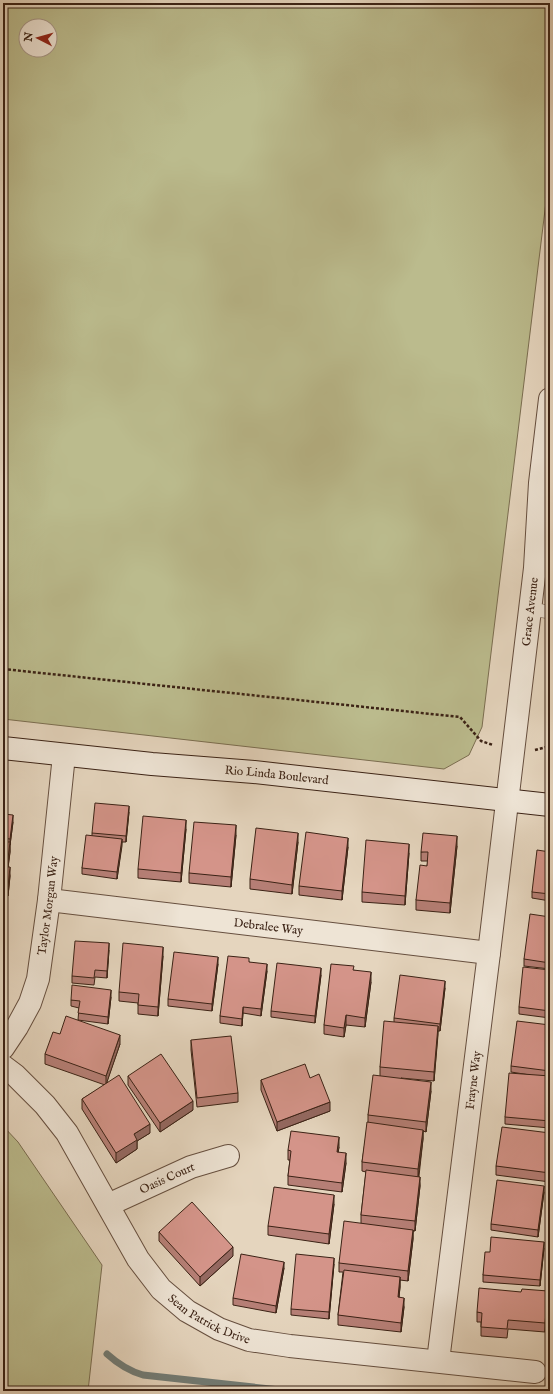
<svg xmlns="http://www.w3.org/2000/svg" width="553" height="1394" viewBox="0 0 553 1394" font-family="'IM FELL English',serif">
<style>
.grass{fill:#bbbb8d;stroke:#7b6e51;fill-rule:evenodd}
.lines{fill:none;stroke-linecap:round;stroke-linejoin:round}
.stream{stroke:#727c76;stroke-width:7}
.service-casing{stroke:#664f3f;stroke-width:14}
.minor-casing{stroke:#664f3f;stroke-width:24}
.secondary-casing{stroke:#3b2215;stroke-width:24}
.path{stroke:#3b2215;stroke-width:2.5;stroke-dasharray:3 2;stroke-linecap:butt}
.service{stroke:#eee4d5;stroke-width:13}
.minor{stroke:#eee4d5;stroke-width:22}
.secondary{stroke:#eee4d5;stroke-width:22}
.wall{fill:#b67f76;stroke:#3b2215}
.shaded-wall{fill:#946860;stroke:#3b2215}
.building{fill:#d49489;stroke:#3b2215}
.labels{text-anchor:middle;stroke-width:3.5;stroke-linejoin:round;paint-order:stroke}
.street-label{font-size:12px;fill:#3b2215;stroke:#eee4d5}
</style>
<rect width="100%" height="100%" fill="#e5d5be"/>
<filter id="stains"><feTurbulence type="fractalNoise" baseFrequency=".005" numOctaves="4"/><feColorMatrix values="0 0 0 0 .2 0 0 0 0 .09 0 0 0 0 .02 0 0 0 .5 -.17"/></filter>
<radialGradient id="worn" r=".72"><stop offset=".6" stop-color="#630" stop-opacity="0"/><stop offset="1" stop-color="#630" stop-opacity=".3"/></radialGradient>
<g class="grass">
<path d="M3,3H550V169L482,727L469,755L444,769L3,719ZM26,26H50V50H26Z"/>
<polygon points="3,1126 18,1142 102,1265 88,1391 3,1391"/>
</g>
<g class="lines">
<path class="stream" d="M107,1354C118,1364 129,1371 143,1375L289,1391"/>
<g class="service-casing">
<polyline id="service" points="529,609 550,612"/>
</g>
<g class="minor-casing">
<g id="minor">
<path id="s1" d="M49,900L489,953"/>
<path id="s2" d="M3,1048L17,1027L30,1003L38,979L49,900L64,755"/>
<path id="s3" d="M3,1066L15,1075L45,1105L67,1133L138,1259L161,1289L187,1311L219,1329L249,1340L290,1346L535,1372"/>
<path id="s4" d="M108,1205L191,1167L228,1156"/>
<path id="s5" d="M438,1361L489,953L535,568L540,483L550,399"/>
</g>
</g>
<g class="secondary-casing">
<g id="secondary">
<path id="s6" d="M3,748L152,764L254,772L550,805"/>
</g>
</g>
<g class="path">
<polyline points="3,669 460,717 481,741 493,745"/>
<polyline points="535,750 550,746"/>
</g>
<use href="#service" class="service"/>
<use href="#minor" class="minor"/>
<use href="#secondary" class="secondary"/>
</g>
<g class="wall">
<polygon points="3,796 5,803 4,814 13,822 10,845 10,852 8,867 10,876 8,896 3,896"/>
<polygon points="129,812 126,842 122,842 117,879 82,874 82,868 92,836 92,833"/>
<polygon points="186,829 181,882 138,878 138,869"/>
<polygon points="236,835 231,887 189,883 189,873"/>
<polygon points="298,842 292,894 250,889 250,879"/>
<polygon points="457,846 450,913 416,910 416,900 427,866 428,861 421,861 421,852"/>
<polygon points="348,847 342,900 299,895 299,886"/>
<polygon points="550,852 550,901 532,898 532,892"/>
<polygon points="409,853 405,905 362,902 362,892"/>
<polygon points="550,917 550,969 524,966 524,959"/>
<polygon points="109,950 107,978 95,977 94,985 72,983 72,976"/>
<polygon points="163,956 158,1016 138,1014 138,1003 119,1001 119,992"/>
<polygon points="249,962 267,971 261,1016 243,1013 242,1026 220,1023 220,1016"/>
<polygon points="218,964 212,1011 168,1006 168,999"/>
<polygon points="354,970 371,982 365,1027 346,1025 344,1037 324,1034 324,1025"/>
<polygon points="550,970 550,1018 519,1014 519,1007"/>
<polygon points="321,975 315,1023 271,1017 271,1011"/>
<polygon points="445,988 440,1031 438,1031 434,1081 401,1078 431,1091 426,1132 423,1131 423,1139 419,1176 420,1186 415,1231 413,1231 413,1239 408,1281 400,1280 400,1287 399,1297 404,1307 401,1332 338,1325 338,1315 343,1272 339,1272 339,1263 361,1224 361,1215 366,1172 362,1171 362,1162 368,1123 368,1115 380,1076 380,1067 394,1022 394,1018"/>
<polygon points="111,997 108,1024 78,1020 79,1008 71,1006 71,1000"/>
<polygon points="550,1025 550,1128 505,1124 505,1117 530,1075 511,1072 511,1066"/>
<polygon points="60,1034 120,1044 106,1084 150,1133 137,1141 137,1149 116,1163 82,1109 82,1099 105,1085 45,1064 45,1054"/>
<polygon points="191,1040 238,1093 238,1102 197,1107 191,1050"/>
<polygon points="128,1076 193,1110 160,1132 128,1085"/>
<polygon points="310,1078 330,1111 277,1131 261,1090 261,1080"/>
<polygon points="550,1133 550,1182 496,1175 496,1166"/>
<polygon points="339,1147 338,1152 346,1163 342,1192 288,1185 288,1176 290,1160 288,1160 288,1150"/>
<polygon points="544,1192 538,1237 491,1230 491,1224"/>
<polygon points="334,1204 329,1244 268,1235 268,1226"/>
<polygon points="159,1232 233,1256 200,1286 159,1241"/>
<polygon points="544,1248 540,1286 483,1282 483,1275 490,1252"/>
<polygon points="334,1264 329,1319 291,1315 291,1309"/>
<polygon points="284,1268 276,1313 233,1305 233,1298"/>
<polygon points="548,1300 545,1332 508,1329 507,1338 481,1336 481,1322 477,1322 477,1312"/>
</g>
<g class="shaded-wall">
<polygon points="129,806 129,812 126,842 126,836"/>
<polygon points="13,815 13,822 10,845 10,839"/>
<polygon points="186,820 186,829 181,882 181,873"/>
<polygon points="236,825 236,835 231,887 231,877"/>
<polygon points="298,833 298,842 292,894 292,885"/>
<polygon points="457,836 457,846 450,913 450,903"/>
<polygon points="348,838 348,847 342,900 342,891"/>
<polygon points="122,839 122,846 117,879 117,872"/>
<polygon points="10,842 10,852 7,876 7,867"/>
<polygon points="409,844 409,853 405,905 405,896"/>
<polygon points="10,867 10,876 8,896 8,887"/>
<polygon points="6,897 6,904 3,927 3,921"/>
<polygon points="109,943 109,950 107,978 107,971"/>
<polygon points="163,947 163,956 158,1016 158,1007"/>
<polygon points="218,957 218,964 212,1011 212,1004"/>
<polygon points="267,964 267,971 261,1016 261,1009"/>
<polygon points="321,968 321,975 315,1023 315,1016"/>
<polygon points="371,972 371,982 365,1027 365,1018"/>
<polygon points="445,981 445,988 440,1031 440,1024"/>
<polygon points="111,990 111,997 108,1024 108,1017"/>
<polygon points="243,1007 243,1013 242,1026 242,1019"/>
<polygon points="346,1015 346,1025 344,1037 344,1028"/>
<polygon points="438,1026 438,1035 434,1081 434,1072"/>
<polygon points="120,1035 120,1044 106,1085 106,1076"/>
<polygon points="431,1082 431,1091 426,1132 426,1122"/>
<polygon points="193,1101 193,1110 160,1132 160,1123"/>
<polygon points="330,1102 330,1111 277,1131 277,1122"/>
<polygon points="150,1124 150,1133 137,1141 137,1149 116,1163 116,1153 134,1134"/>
<polygon points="423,1130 423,1139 418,1178 418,1169"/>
<polygon points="339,1137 339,1147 337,1161 337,1152"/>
<polygon points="346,1153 346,1163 342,1192 342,1183"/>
<polygon points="420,1177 420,1186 415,1231 415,1221"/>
<polygon points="544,1186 544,1192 538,1237 538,1230"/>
<polygon points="334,1195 334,1204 329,1244 329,1234"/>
<polygon points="413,1230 413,1239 408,1281 408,1271"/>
<polygon points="544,1242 544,1248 540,1286 540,1280"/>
<polygon points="233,1247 233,1256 200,1286 200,1277"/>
<polygon points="334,1258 334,1264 329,1319 329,1312"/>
<polygon points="284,1262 284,1268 276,1313 276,1306"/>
<polygon points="400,1277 400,1287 398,1307 398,1297"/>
<polygon points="548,1291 548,1300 545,1332 545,1323"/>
<polygon points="404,1298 404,1307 401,1332 401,1323"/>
</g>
<g class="building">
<polygon points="3,796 5,797 4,814 13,815 10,839 3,838"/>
<polygon points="95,803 129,806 126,836 92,833"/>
<polygon points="143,816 186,820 181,873 138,869"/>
<polygon points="194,822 236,825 231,877 189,873"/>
<polygon points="256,828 298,833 292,885 250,879"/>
<polygon points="306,832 348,838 342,891 299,886"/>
<polygon points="423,833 457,836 450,903 416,900 420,865 427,866 428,852 421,852"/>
<polygon points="86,835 122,839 117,872 82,868"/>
<polygon points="366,840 409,844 405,896 362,892"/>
<polygon points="3,842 10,842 7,867 10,867 8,887 3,886"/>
<polygon points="537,850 550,852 550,894 532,892"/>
<polygon points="3,897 6,897 3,921"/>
<polygon points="530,914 550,917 550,963 524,959"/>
<polygon points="75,941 109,943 107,971 95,970 94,978 72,976"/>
<polygon points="123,943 163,947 158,1007 138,1005 139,994 119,992"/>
<polygon points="174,952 218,957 212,1004 168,999"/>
<polygon points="228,956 249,958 249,962 267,964 261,1009 243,1007 242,1019 220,1016"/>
<polygon points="277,963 321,968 315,1016 271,1011"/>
<polygon points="331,964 354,966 353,970 371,972 365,1018 346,1015 344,1028 324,1025"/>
<polygon points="523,967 550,970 550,1011 519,1007"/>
<polygon points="400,975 445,981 440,1024 394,1018"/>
<polygon points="72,985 111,990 108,1017 78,1013 80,1001 71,1000"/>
<polygon points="66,1016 120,1035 106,1076 45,1054 53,1032 60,1034"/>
<polygon points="384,1021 438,1026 434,1072 380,1067"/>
<polygon points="517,1021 550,1025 550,1071 511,1066"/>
<polygon points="231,1036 238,1093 197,1098 191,1040"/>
<polygon points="161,1054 193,1101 160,1123 128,1076"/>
<polygon points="305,1064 310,1078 319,1074 330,1102 277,1122 261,1080"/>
<polygon points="509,1073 550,1076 550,1121 505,1117"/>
<polygon points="119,1075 150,1124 134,1134 137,1140 116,1153 82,1099"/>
<polygon points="373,1075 431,1082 426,1122 368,1115"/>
<polygon points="367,1122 423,1130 418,1169 362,1162"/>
<polygon points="502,1127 550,1133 550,1173 496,1166"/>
<polygon points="291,1131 339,1137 337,1152 346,1153 342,1183 288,1176 291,1151 288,1150"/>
<polygon points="366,1170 420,1177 415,1221 361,1215"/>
<polygon points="497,1180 544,1186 538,1230 491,1224"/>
<polygon points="274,1187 334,1195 329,1234 268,1226"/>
<polygon points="192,1202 233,1247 200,1277 159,1232"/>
<polygon points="344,1221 413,1230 408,1271 339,1263"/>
<polygon points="491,1237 544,1242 540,1280 483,1275 485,1252 490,1252"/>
<polygon points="241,1254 284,1262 276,1306 233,1298"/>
<polygon points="296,1254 334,1258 329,1312 291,1309"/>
<polygon points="344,1270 400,1277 398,1297 404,1298 401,1323 338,1315"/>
<polygon points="479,1288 521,1292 522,1289 548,1291 545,1323 508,1320 507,1329 481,1327 482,1313 477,1312"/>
</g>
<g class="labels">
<g class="street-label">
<text dy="4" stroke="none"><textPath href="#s5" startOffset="755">Grace Avenue</textPath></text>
<text dy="4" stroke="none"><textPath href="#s6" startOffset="275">Rio Linda Boulevard</textPath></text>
<text dy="4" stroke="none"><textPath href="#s2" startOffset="152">Taylor Morgan Way</textPath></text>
<text dy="4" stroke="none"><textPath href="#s1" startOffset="221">Debralee Way</textPath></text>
<text dy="4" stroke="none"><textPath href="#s5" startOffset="283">Frayne Way</textPath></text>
<text dy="4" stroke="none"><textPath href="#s4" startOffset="65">Oasis Court</textPath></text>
<text dy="4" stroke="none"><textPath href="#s3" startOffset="333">Sean Patrick Drive</textPath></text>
</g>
</g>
<rect width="553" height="1394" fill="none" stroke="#e5d5be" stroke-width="16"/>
<rect x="4" y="4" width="545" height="1386" fill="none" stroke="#3b2215" stroke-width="2"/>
<rect x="8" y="8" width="537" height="1378" fill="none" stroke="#3b2215"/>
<g transform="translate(38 38) rotate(276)"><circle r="19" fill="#eee4d5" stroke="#a69688"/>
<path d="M0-3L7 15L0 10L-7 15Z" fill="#8f2418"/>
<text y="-6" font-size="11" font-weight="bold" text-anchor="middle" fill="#3b2215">N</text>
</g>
<rect width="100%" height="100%" filter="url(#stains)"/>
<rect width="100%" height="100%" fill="url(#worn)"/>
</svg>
